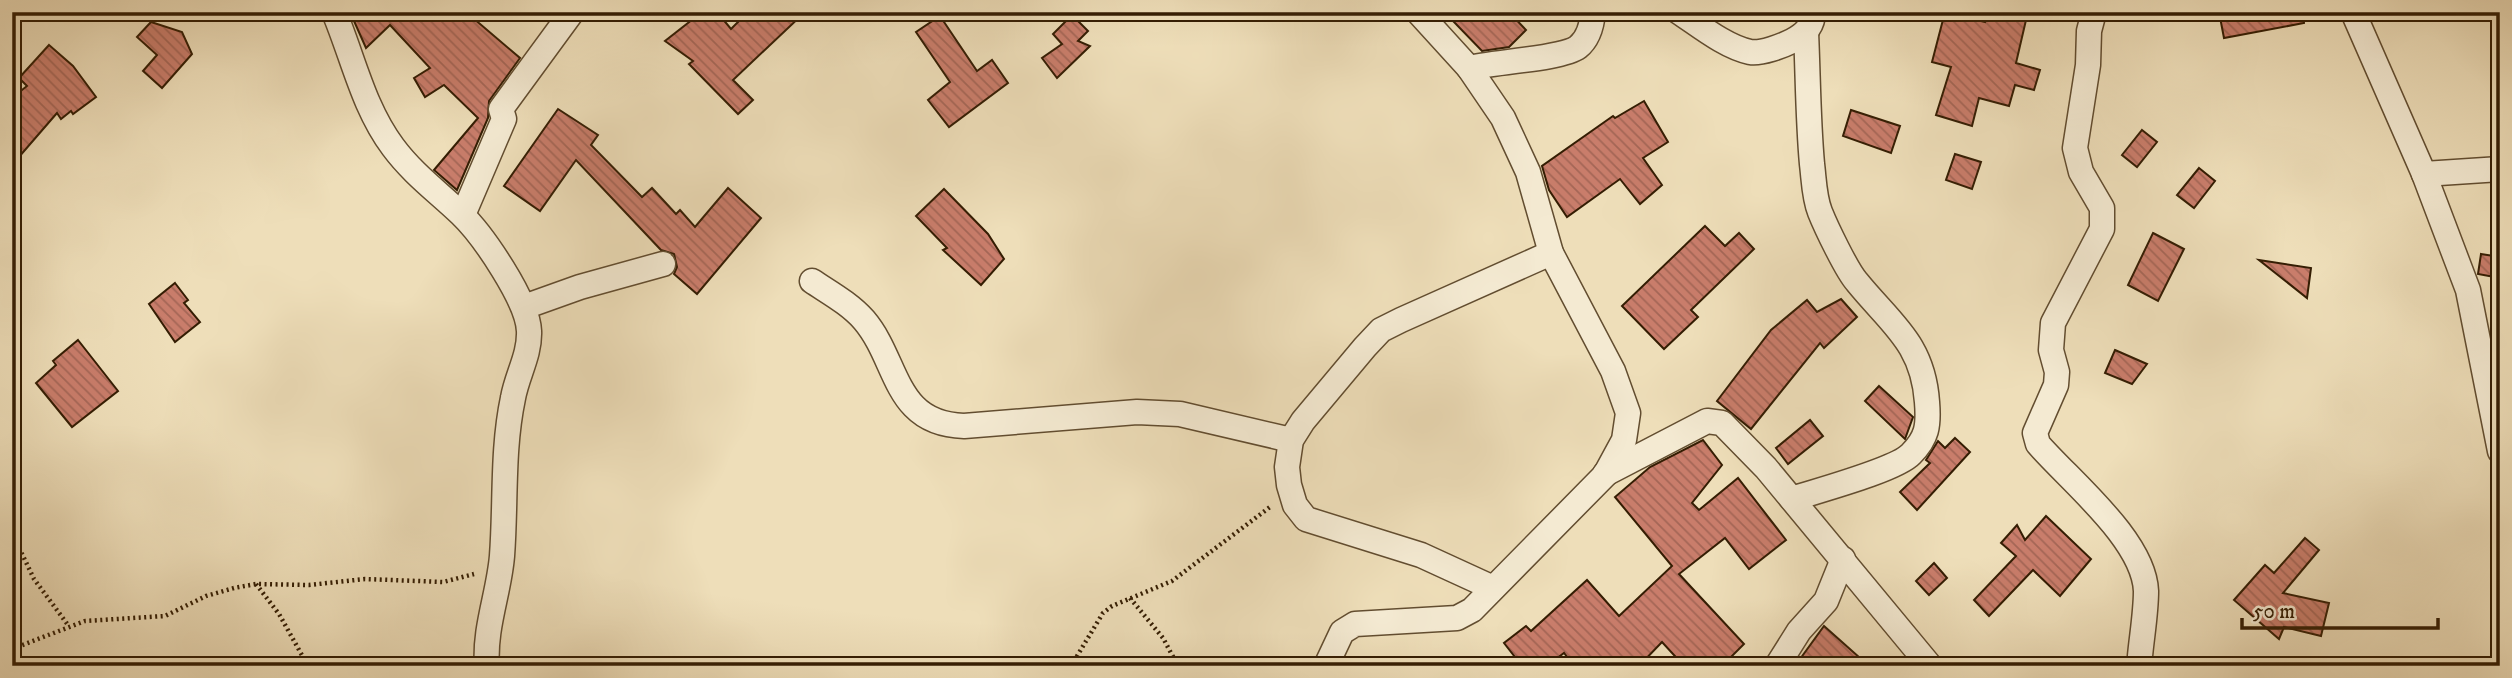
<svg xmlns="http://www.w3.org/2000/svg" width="2512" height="678" viewBox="0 0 2512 678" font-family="'IM FELL DW Pica',serif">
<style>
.building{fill:url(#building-back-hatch);stroke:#341d03;stroke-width:2}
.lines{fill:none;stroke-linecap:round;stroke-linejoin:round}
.street-casing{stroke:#624d30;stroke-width:27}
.path{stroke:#341d03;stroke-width:4.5;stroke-dasharray:2 3.5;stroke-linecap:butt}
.street{stroke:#f4ead2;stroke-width:24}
</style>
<defs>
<pattern id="building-back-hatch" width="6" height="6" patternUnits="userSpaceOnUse" patternTransform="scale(1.75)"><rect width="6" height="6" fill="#c97d6b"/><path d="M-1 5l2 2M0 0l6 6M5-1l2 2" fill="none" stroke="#a46656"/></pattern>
</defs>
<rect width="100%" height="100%" fill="#eedeb9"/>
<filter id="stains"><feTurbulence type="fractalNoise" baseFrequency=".00286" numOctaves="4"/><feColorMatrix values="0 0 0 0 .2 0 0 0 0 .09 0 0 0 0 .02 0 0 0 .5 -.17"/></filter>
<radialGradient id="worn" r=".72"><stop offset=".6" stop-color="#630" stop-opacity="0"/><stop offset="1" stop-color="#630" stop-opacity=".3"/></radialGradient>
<g class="building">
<polygon points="350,12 466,12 520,58 489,101 488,118 457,190 434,170 478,118 444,85 425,97 414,78 430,68 390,25 366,48"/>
<polygon points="702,12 717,12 731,29 748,12 805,12 733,80 753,100 738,114 689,64 693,61 665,41"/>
<polygon points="1464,12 1509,12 1526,30 1509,47 1482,51 1454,22"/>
<polygon points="1945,12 1985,22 1987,12 2026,20 2016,63 2040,70 2034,90 2015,85 2009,106 1979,98 1972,126 1936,115 1951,67 1932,62"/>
<polygon points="2219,12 2303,12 2304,23 2224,38"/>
<polygon points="1072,15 1088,31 1078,41 1090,46 1057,78 1042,58 1062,44 1053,34"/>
<polygon points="940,16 977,71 992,60 1008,83 949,127 928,100 950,82 916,32"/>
<polygon points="151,22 182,32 192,54 162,88 143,71 157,55 137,37"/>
<polygon points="49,45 73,66 96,97 73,114 71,111 61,119 57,113 12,165 12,98 27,86 19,78"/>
<polygon points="1644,101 1668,142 1643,158 1662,185 1640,204 1620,179 1567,217 1549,190 1542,166 1613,116 1615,118"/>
<polygon points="558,109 598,135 591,145 642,197 652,188 676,214 680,210 695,227 728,188 761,218 697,294 674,274 677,267 674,254 661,250 576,160 540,211 504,186"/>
<polygon points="1851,110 1900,126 1891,153 1843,136"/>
<polygon points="2142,130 2157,142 2137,167 2122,155"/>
<polygon points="1955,154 1981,162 1972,189 1946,180"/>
<polygon points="2199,168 2215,181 2194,208 2177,195"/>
<polygon points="944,189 988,234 1004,259 981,285 943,250 947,248 916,216"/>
<polygon points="1705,226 1725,246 1739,233 1754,249 1691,310 1698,317 1664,349 1622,306"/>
<polygon points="2153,233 2184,249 2158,301 2128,285"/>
<polygon points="2481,254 2500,257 2500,278 2478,274"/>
<polygon points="2259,260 2311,268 2307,298"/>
<polygon points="175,283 188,300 184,303 200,322 175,342 149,304"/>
<polygon points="1841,299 1857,317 1824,348 1820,343 1751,429 1717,401 1771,330 1807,300 1817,312"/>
<polygon points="78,340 118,391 72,427 36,383 56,365 53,361"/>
<polygon points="2115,350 2147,364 2132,384 2105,373"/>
<polygon points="1879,386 1913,417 1905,439 1865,401"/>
<polygon points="1810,420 1823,436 1788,464 1776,448"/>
<polygon points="1955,438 1970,452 1917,510 1900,492 1930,463 1926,460 1938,441 1945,448"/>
<polygon points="1703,440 1722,465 1692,503 1699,510 1738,478 1786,540 1749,569 1725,538 1679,574 1744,644 1722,666 1684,666 1662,642 1639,666 1574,666 1564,653 1547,666 1522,666 1504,643 1526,626 1531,631 1587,580 1619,616 1672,566 1615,497 1650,467"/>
<polygon points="2046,516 2091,559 2060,596 2033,570 1989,616 1974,600 2016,556 2001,543 2017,525 2025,540"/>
<polygon points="2305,538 2319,550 2283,593 2329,603 2321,636 2284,627 2279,639 2234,600 2265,565 2274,573"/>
<polygon points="1934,563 1947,578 1929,595 1916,581"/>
<polygon points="1824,626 1869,666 1795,666"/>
</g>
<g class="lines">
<g class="street-casing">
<g id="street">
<path d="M334,12C353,57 363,107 393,147C413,174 438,192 461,214C483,235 528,301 529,331C530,355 517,375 513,398C502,450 506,503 502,556C499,593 484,628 487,666"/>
<path d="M1679,12C1700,26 1726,47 1750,52C1761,54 1782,46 1792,41C1804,35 1813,27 1813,12"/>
<path d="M2094,12L2089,31L2088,65L2075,148L2081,172L2102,208V229L2053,323L2051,350L2057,372L2056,385L2035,433L2038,444C2071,482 2144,540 2146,591C2146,612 2142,635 2140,656"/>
<polyline points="2353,12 2424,174 2468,290 2500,451"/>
<path d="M1469,68C1492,62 1562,59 1578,47C1588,39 1592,24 1593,12"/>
<polyline points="2424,174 2500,169"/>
<polyline points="463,215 504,119 501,109 572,12"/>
<path d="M812,281C830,293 850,304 864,320C899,361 893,424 964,426L1137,412L1180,414L1291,440"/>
<polyline points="524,307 580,287 663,264"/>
<polyline points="1605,474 1707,421 1722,423 1766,468 1930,666"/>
<path d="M1792,499C1816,491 1896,470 1911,454C1927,438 1929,426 1927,402C1923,343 1891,324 1857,282C1847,271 1826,227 1820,212C1814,197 1814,180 1812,164C1808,120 1808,76 1806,32"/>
<polyline points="1493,588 1421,555 1306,519 1295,505 1289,485 1287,467 1291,440 1303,421 1365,347 1381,330 1401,320 1551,253"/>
<polyline points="1326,666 1342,632 1355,624 1457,618 1472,610 1605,475 1624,440 1628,413 1613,371 1551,253 1528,172 1503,118 1469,68 1418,12"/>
<polyline points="1777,666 1799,631 1826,601 1843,559"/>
</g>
</g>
<g class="path">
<polyline points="12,533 34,579 68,625"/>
<polyline points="256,584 279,614 308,666"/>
<polyline points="1130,598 1163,638 1178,666"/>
<polyline points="12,649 85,621 165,616 206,596 234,588 256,584 309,585 365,579 443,582 474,574"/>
<polyline points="1071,666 1103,613 1112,606 1172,581 1270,507"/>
</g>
<use href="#street" class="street"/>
</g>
<rect width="2512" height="678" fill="none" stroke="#eedeb9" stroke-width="42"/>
<rect x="14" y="14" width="2484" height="650" fill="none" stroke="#341d03" stroke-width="3.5"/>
<rect x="21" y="21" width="2470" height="636" fill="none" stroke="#341d03" stroke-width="2"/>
<path d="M2242 618v10h196v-10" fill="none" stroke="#341d03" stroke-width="3.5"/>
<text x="2253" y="618" font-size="21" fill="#341d03" stroke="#f4ead2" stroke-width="5" paint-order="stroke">50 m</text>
<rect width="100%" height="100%" filter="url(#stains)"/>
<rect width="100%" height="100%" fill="url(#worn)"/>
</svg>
